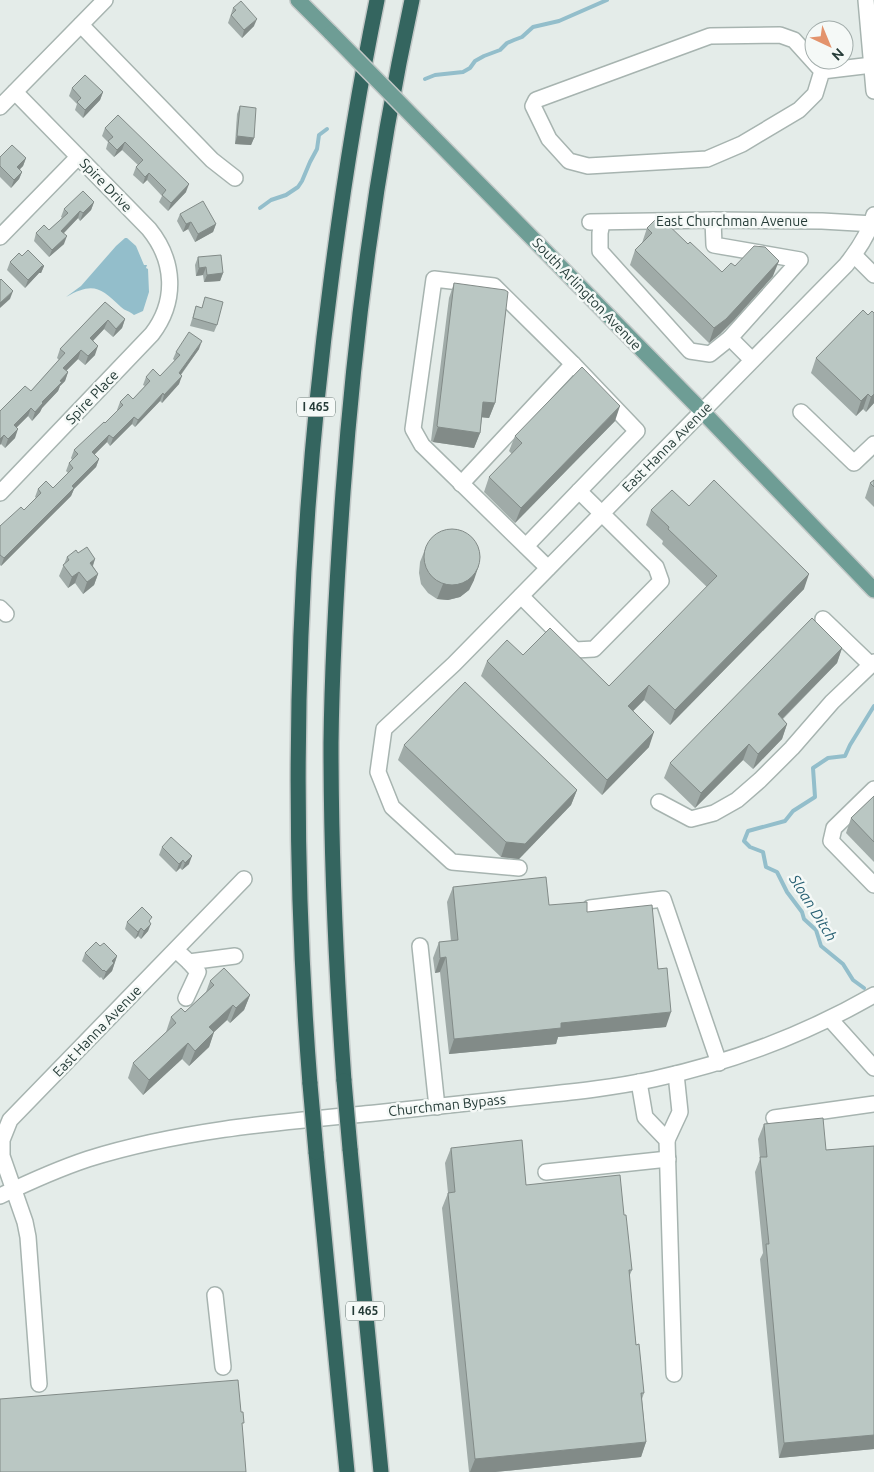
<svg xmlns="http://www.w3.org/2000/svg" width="874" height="1472" viewBox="0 0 874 1472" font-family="Ubuntu,sans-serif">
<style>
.water{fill:#93becb}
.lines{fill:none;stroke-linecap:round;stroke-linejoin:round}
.stream{stroke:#93becb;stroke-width:4}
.minor-casing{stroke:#a7b4b0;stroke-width:18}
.major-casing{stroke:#c2c8c7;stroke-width:18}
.highway-casing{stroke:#c2c8c7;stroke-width:18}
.minor{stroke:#fff;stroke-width:15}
.major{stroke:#6e9d95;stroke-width:15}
.highway{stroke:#34655f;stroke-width:15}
.major-bridge-casing{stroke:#c2c8c7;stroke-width:18;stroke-linecap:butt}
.highway-bridge-casing{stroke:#c2c8c7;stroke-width:18;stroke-linecap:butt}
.major-bridge{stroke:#6e9d95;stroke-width:15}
.highway-bridge{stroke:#34655f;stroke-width:15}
.wall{fill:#a0aba8}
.shaded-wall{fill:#828b88}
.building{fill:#bac7c3;stroke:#828b88}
.labels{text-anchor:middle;stroke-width:5;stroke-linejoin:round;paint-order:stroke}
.shield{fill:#f5f9f7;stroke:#647571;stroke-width:1}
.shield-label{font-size:12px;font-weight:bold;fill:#263c38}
.street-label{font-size:14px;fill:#263c38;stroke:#f5f9f7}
.water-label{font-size:15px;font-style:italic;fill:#265f72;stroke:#f5f9f7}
</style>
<rect width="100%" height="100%" fill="#e4ece9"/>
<path class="water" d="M125,238H127L136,246L144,265H147L146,268L148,269L149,292L143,311L134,315C130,311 125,311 121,307C100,287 93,282 66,297L81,286L116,246Z"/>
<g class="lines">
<g class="stream">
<polyline points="425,79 435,75 463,72 470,68 475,61 484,56 500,50 507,43 514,40 522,37 533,27 559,21 607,0"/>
<polyline points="260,208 271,200 286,195 298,187 302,181 310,162 317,149 319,135 327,129"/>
<polyline points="864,988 853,980 843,964 821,946 816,930 804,919 802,912 787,892 777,872 766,867 763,852 750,847 744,841 748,831 785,821 793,811 815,797 813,768 828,758 845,756 850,745 874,706"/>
</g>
<g class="minor-casing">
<g id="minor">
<polyline points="866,0 874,91"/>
<polyline points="81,25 212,160 235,178"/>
<polyline points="822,71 815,94 799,110 742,144 707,159 588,166 569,161 549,139 533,106 536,100 710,36 780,35 794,40 822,71 872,65"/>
<polyline points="0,107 105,0"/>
<polyline points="713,220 714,245 800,260 730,338 752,360"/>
<polyline points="590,222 713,220 822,221 874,224"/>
<polyline points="602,223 600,233 600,251 690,351 710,354 730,338"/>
<polyline points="0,237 78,157"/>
<polyline points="854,255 874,275"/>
<polyline points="801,412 854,463 874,444"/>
<polyline points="461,484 573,364"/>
<path d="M0,493L152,334C177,301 175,261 149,229L15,92"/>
<polyline points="526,546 579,491"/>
<polyline points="521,596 575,650 594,649 661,581 656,567 579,491 637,431 573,364 494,286 434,279 413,429 422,445 548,568"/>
<polyline points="0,608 6,614"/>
<polyline points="823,619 871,665"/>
<polyline points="874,789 834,828 831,841 874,885"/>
<polyline points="659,802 691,819 714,813 737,800 760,780 792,748 832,702 874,662"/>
<path d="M519,868L452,862L392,807L378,772L384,729L454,664L846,265C858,250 869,234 874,215"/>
<polyline points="590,908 663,899 719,1063"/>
<polyline points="420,946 437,1107"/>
<polyline points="176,950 189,962 235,956"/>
<polyline points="186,998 198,972 189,962"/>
<polyline points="830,1019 874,1068"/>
<polyline points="639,1082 645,1117 667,1140 674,1374"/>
<polyline points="774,1118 874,1104"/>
<polyline points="667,1140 680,1112 676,1074"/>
<polyline points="546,1172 668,1159"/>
<path d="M0,1196C29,1182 58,1169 88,1159C181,1130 278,1122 375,1113C421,1108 468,1103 515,1098C561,1093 608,1089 654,1079C733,1062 804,1035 874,995"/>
<polyline points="215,1295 223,1367"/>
<polyline points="39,1384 28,1237 25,1222 2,1156 2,1140 10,1120 244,879"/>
</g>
</g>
<g class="major-casing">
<g id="major">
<polyline points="298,0 331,33"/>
<polyline points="427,131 702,411 874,590"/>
</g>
</g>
<g class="highway-casing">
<g id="highway">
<path d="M344,1081C336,969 331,856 331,743C332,659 337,576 343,492C355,327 377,162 412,0"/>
<path d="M310,1084C289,816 296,547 331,281C343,187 358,93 377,0"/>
<polyline points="350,1149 381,1472"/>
<polyline points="316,1152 347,1472"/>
</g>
</g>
<use href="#minor" class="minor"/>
<use href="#major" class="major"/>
<use href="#highway" class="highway"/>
<g class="major-bridge-casing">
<polyline id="major-bridge" points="331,33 427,131"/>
</g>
<g class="highway-bridge-casing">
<g id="highway-bridge">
<polyline points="344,1081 350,1149"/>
<polyline points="310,1084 316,1152"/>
</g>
</g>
<use href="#major-bridge" class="major-bridge"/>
<use href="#highway-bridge" class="highway-bridge"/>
</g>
<g class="wall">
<polygon points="233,8 254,26 242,38 228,23"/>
<polygon points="72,88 103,92 100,100 83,118 75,110 77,104 69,96"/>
<polygon points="240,106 254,138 251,145 235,144 237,114"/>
<polygon points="118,115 186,192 168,211 159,202 162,196 147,180 143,184 133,175 136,167 138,165 122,150 114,157 106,149 108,142 102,136 105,128"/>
<polygon points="0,157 26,158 23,166 20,169 22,172 19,179 11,188 0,177"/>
<polygon points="94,202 91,210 80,221 78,218 64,233 64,244 49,257 34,241 36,233 49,230 62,218 61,217 64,209"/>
<polygon points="180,214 216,224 213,232 195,242 188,229 183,232 177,221"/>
<polygon points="647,228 688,244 722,272 735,266 773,276 734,320 720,334 709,343 630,265 635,250 642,243"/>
<polygon points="22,256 44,266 41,273 39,273 25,288 7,270 10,262"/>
<polygon points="198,257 223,273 220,281 204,282 203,275 196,276 195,265"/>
<polygon points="454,283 495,403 489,418 482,417 480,433 474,448 433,442 431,441 449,298"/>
<polygon points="205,297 217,325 214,332 190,326 196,306 202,308"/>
<polygon points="105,302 125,319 122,328 113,337 104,329 93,341 95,355 85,365 78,359 66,371 68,372 65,381 60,386 58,391 42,408 40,412 32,421 28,416 16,428 15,438 5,448 1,444 0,411 31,391 59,360 57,358 60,349"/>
<polygon points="863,310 874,403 866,412 863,409 856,416 811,373 816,358"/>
<polygon points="199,349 181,375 179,384 162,403 160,401 135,427 132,424 110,446 107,442 94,455 99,459 96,467 74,489 71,496 1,566 0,565 0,526 24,510 36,498 35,497 38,489 53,488 68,473 66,471 69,463 72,460 71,458 74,450 105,423 118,411 117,410 120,402 133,399 145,386 143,385 146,377 160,376 175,361 173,359 176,352"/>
<polygon points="615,421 515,523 484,492 489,477 512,454 509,451 515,436"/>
<polygon points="874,480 874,507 865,498 870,483"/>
<polygon points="689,506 804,589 670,725 644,700 633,711 649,747 602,795 481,676 487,661 609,686 707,587 662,544 663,541 646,525 651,510"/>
<polygon points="426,547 474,580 469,590 460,597 448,600 437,599 428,593 421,584 419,573 420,562"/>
<polygon points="78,553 95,559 93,566 98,574 94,585 83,594 75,583 68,588 59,576 67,557"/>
<polygon points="842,648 837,663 783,719 787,724 782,739 753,769 743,760 695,808 664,778 670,763"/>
<polygon points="404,745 577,790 571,805 519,859 501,857 398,760"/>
<polygon points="874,796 874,862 846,833 851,818"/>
<polygon points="162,847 189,864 182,870 180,868 176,872 159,855"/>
<polygon points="453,887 587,912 658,969 666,1027 558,1037 556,1044 449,1054 440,972 435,973 433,958 439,942 451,941 447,902"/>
<polygon points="127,922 150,923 148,931 141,939 138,936 135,939 125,929"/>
<polygon points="100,946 117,956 112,971 103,980 101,977 100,978 82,961 85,953"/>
<polygon points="210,981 250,995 244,1010 230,1023 227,1020 214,1032 209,1047 189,1066 182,1059 143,1095 128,1078 133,1063 166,1032 171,1017 185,1012 206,992"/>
<polygon points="764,1124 826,1150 874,1146 874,1449 779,1458 760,1259 763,1253 755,1172 760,1159 758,1139"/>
<polygon points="451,1148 526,1185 624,1215 632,1270 629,1277 636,1345 644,1393 642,1399 646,1442 641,1457 495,1472 469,1472 442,1208 448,1193 445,1163"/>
</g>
<g class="shaded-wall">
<polygon points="257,19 254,26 242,38 244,30"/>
<polygon points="103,92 100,100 83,118 85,110"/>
<polygon points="237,136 254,138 251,145 235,144"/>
<polygon points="125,142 122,150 114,157 117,150"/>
<polygon points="26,158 23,166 14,175 17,167"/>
<polygon points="22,172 19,179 11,188 14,180"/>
<polygon points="149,173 147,180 143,184 145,177"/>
<polygon points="189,184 186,192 168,211 171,203"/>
<polygon points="94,202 91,210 80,221 83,213"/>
<polygon points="80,211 78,218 59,238 61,231"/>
<polygon points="191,222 188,229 183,232 186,224"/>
<polygon points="216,224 213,232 195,242 198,234"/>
<polygon points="67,236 64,244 49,257 52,250"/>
<polygon points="779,261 773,276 734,320 720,334 709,343 714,328"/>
<polygon points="42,266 44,266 41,273 39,273 25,288 28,280"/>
<polygon points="206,267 203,275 196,276 199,268"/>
<polygon points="223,273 220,281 204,282 207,275"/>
<polygon points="13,291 10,299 0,308 0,303"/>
<polygon points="125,319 122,328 113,337 116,329"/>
<polygon points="108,320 104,329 87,347 90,338"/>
<polygon points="202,341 199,349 176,381 179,373"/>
<polygon points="98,346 95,355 85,365 88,356"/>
<polygon points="81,350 78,359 60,377 63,368"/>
<polygon points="68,372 65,381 60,386 58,391 42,408 40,412 32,421 35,412 42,402"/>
<polygon points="182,376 179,384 162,403 164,395"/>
<polygon points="163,393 160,401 135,427 138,420"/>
<polygon points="868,394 863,409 856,416 861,401"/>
<polygon points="874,394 874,403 866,412 871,397"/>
<polygon points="483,402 495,403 489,418 478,417"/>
<polygon points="620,406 615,421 515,523 521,508"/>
<polygon points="31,408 28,416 10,434 14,425"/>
<polygon points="134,417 132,424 110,446 113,438"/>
<polygon points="438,427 480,433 474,448 433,442"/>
<polygon points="18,429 15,438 5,448 8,439"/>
<polygon points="4,435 1,444 0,445 0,439"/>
<polygon points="109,435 107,442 89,460 92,452"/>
<polygon points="99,459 96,467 74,489 71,496 1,566 4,558 72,486"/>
<polygon points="95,559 91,570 90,563"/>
<polygon points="479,565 474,580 469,590 460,597 448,600 437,599 443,584"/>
<polygon points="79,572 75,583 68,588 72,577"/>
<polygon points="98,574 94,585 83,594 87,582"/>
<polygon points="809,574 804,589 670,725 675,710"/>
<polygon points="842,648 837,663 772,729 778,714"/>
<polygon points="649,685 644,700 623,721 628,706"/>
<polygon points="787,724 782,739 753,769 758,754"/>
<polygon points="654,732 649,747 602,795 607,780"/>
<polygon points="749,744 743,760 695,808 701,793"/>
<polygon points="577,790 571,805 519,859 501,857 506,842"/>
<polygon points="192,856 189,864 182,870 185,863"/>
<polygon points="183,860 180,868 176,872 179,864"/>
<polygon points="151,924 148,931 141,939 144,931"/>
<polygon points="141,928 138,936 135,939 138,932"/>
<polygon points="117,956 112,971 103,980 106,972 112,961"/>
<polygon points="446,957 440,972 435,973 440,958"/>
<polygon points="250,995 244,1010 230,1023 236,1008"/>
<polygon points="233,1005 227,1020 214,1032 209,1047 189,1066 195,1051 209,1027"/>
<polygon points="671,1012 666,1027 558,1037 556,1044 449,1054 454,1039 561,1023"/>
<polygon points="188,1043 182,1059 143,1095 149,1080"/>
<polygon points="874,1435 874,1449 779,1458 784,1443"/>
<polygon points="646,1442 641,1457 495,1472 470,1472 475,1459"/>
</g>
<g class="building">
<polygon points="241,1 257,19 244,30 231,15 236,10 233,8"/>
<polygon points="85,75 103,92 85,110 77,102 81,98 72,88"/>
<polygon points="240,106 256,108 254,138 237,136"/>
<polygon points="118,115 189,184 171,203 162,195 166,190 149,173 145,177 136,167 143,160 125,142 117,150 108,141 113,137 105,128"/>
<polygon points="12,145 26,158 17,167 22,172 14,180 0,166 0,157"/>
<polygon points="83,191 94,202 83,213 80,211 61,231 67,236 52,250 36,233 44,225 49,230 68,213 64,209"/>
<polygon points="203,201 216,224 198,234 191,222 186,224 180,214"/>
<polygon points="659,216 688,244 690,242 722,272 731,263 735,266 754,246 765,247 779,261 739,305 726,319 714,328 635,250 652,233 647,228"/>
<polygon points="28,250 44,266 42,266 28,280 10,262 19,253 22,256"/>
<polygon points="221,255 223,273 207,275 206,267 199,268 198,257"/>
<polygon points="1,279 13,291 0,303 0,280"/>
<polygon points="454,283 505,290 508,292 495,403 483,402 480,433 438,427 437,426"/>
<polygon points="205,297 223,302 217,325 193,318 196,306 202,308"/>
<polygon points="105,302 125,319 116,329 108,320 90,338 98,346 88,356 81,350 63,368 68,372 60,381 62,382 42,402 43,403 35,412 31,408 14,425 18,429 8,439 4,435 0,439 0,411 25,386 31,391 65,353 60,349"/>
<polygon points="863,310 868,315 872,311 874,313 874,394 871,397 868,394 861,401 816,358"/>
<polygon points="189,332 202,341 179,373 182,376 164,395 163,393 138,420 134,417 113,438 109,435 92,452 99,459 72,486 74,488 4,558 0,555 0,526 21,507 24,510 41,493 38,489 46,481 53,488 73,468 69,463 78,454 74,450 104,422 105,423 123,405 120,402 128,394 133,399 150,381 146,377 153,369 160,376 180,355 176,352"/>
<polygon points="582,367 620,406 521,508 489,477 522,443 515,436"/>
<polygon points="714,480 809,574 675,710 649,685 628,706 654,732 607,780 487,661 507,640 523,655 550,628 609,686 717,576 668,529 669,527 651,510 672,490 689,506"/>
<polygon points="874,480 874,487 870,483"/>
<circle cx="452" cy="557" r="28"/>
<polygon points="87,547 95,559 90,563 98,574 87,582 79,572 72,577 63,565 69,560 67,557 76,550 78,553"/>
<polygon points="812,618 842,648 778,714 787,724 758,754 749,744 701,793 670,763"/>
<polygon points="465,682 577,790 525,844 506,842 404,745"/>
<polygon points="874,796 874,842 851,818"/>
<polygon points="171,837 192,856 185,863 183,860 179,864 162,847"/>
<polygon points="546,877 549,905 587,902 587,912 652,905 658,969 667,968 671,1012 561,1023 561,1028 454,1039 446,957 440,958 439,942 458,940 453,887"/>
<polygon points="142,907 152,917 149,921 151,924 144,931 141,928 138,932 127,922"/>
<polygon points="96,942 100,946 104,943 117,956 112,961 114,963 106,972 104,970 103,971 85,953"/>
<polygon points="224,968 250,995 236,1008 233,1005 209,1027 214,1032 195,1051 188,1043 149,1080 133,1063 176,1023 171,1017 181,1008 185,1012 214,985 210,981"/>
<polygon points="823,1118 826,1150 874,1146 874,1435 784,1443 766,1244 769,1244 760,1157 767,1157 764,1124"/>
<polygon points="522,1140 526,1185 620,1175 624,1215 626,1215 632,1270 629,1270 636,1345 639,1344 644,1393 641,1393 646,1442 475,1459 448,1193 455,1192 451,1148"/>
<polygon points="238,1380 241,1412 243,1412 244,1423 242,1423 246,1472 0,1472 0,1399"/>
</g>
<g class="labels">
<g class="shield">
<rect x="297" y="397.5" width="38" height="19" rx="4"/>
<rect x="346" y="1301.5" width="38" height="19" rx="4"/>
</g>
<g class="shield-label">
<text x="316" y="411">I 465</text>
<text x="365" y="1315">I 465</text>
</g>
<g class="street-label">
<text transform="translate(106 185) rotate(46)" y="5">Spire Drive</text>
<text x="732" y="226">East Churchman Avenue</text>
<text transform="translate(587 294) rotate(46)" y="5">South Arlington Avenue</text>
<text transform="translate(92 397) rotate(-46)" y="5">Spire Place</text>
<text transform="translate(667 447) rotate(-45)" y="5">East Hanna Avenue</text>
<text transform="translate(97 1031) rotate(-46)" y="5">East Hanna Avenue</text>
<text transform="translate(447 1105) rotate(-6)" y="5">Churchman Bypass</text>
</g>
<g class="water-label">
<text transform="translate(813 908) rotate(58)" y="5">Sloan Ditch</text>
</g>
</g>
<g transform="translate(829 45) rotate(136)"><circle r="24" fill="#f5f9f7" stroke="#a2adab"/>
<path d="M0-4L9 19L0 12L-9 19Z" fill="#e3936c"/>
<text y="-8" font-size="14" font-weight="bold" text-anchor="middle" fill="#263c38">N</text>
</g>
</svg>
